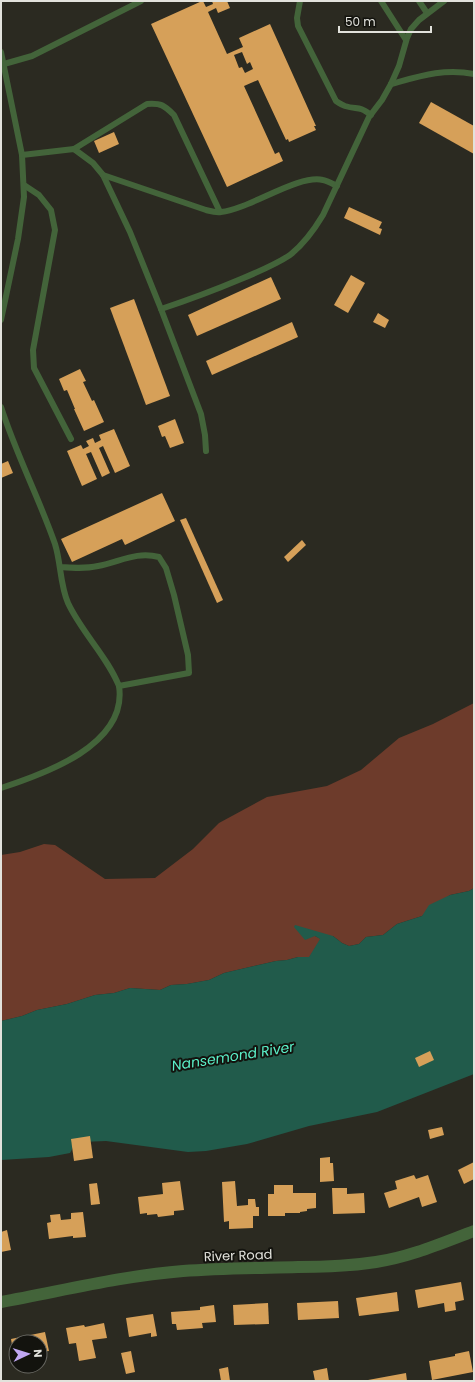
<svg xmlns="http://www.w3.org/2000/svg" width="475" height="1382" viewBox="0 0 475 1382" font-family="Poppins,sans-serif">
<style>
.green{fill:#6d3b2b}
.water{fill:#215b4b}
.building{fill:#d6a059;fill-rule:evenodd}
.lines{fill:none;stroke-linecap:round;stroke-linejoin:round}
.lane{stroke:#43643a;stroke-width:6}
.street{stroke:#43643a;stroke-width:12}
.labels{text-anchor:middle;stroke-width:4;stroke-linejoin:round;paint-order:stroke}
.street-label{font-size:13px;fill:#e2e2dc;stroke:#13130e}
.water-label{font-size:14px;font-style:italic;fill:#5bf1c9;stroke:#13130e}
</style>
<rect width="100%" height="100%" fill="#2b2a21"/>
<polygon class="green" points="474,703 474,888 469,891 450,895 422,916 397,924 383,935 366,937 359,944 349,946 342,943 333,936 315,936 321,939 309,958 298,957 287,960 276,961 224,973 209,980 187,984 171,985 160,990 130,988 114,993 95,995 67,1004 37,1010 22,1016 1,1021 1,855 20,852 44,844 55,845 105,879 155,878 193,849 219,823 267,797 327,786 361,770 399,738 433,724"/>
<polygon class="water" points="474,888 474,1074 377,1112 309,1126 247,1144 206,1151 188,1152 106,1141 81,1142 75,1144 70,1153 49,1157 1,1160 1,1021 22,1016 37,1010 67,1004 95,995 114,993 130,988 160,990 171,985 187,984 209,980 224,973 276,961 287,960 298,957 309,957 320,939 315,936 305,940 294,927 295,925 333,936 342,943 349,946 359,944 366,937 383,935 397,924 422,916 429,905 450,895 469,891"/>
<g class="building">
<path d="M202,1H203L206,7L213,4L212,1H227L230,8L218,13L216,8L208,12L227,54L243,47L239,38L270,24L316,126H314L316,130L289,142L288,139L286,140L258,80L244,86L275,154L279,152L283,161L227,187L151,24ZM242,52L247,64L250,62L253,69L245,73L242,67L239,68L234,55Z"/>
<polygon points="431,102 474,126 474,154 419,123"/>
<polygon points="114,132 119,144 99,153 94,141"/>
<polygon points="349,207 382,222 379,228 382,229 380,235 344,218"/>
<polygon points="351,275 365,283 348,313 334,305"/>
<polygon points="271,277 281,299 197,336 188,315"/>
<polygon points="134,299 170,396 146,405 110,308"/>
<polygon points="378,313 389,320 385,328 373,322"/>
<polygon points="292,322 298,337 212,375 206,361"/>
<polygon points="80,369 86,381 83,382 92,401 94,400 104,422 84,431 74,409 75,409 67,390 64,391 59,379"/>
<polygon points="175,419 184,443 170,448 165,436 162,437 158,426"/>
<polygon points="114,429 130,466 115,473 103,446 99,448 110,473 102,477 91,452 86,454 97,479 82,486 67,451 81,445 83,449 89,446 86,441 93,438 95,443 101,440 99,435"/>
<polygon points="8,461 13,473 1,478 1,464"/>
<polygon points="162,493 175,521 125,545 122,539 72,562 61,539"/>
<polygon points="186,518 223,600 217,603 180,520"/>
<polygon points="302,540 306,545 288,562 284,557"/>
<polygon points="430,1051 434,1060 419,1067 415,1058"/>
<polygon points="442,1127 444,1135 430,1139 428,1130"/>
<polygon points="90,1136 93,1158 74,1161 71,1139"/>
<polygon points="330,1157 330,1163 333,1163 334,1181 320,1182 320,1158"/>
<polygon points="474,1162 474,1179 464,1184 458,1170"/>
<polygon points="414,1175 416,1179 428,1175 437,1202 422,1207 419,1197 389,1208 384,1193 397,1189 395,1181"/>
<polygon points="180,1181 184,1210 174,1211 174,1215 158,1217 157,1214 147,1215 147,1213 140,1214 138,1197 163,1194 162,1183"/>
<polygon points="235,1181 237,1206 248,1205 248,1199 255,1199 256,1207 259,1207 259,1216 253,1216 253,1228 229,1229 229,1221 224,1222 222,1182"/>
<polygon points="97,1183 100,1204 91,1205 89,1184"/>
<polygon points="274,1185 293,1185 293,1193 316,1193 316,1208 307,1209 307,1211 300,1212 300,1213 285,1213 285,1216 268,1216 268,1194 274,1194"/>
<polygon points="332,1188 347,1188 347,1194 364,1193 365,1213 333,1214"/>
<polygon points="83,1212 86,1237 73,1238 73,1236 49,1239 47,1223 51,1222 50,1215 60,1214 61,1220 71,1219 71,1213"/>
<polygon points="7,1230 11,1250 1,1252 1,1232"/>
<polygon points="461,1282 464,1300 455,1302 456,1310 445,1312 444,1303 418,1308 415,1290"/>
<polygon points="397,1292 399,1311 359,1316 356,1298"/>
<polygon points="338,1301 339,1318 298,1320 297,1303"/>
<polygon points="268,1303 269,1324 234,1325 233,1305"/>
<polygon points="214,1305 216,1322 202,1323 203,1328 177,1330 176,1324 172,1324 171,1312 200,1310 200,1307"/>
<polygon points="153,1314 157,1336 151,1337 151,1333 129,1337 126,1318"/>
<polygon points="104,1323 107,1338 92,1340 96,1358 79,1361 76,1343 69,1344 66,1328 84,1325 85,1327"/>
<polygon points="45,1332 49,1351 40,1352 40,1342 16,1342 16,1356 14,1357 11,1339"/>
<polygon points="131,1351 135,1372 126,1374 121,1353"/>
<polygon points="469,1351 473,1372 432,1380 429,1361 455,1356 455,1354"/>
<polygon points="228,1367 230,1381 221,1381 219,1369"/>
<polygon points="327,1368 329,1381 315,1381 313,1371"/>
<polygon points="406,1373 407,1381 368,1381 368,1380"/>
</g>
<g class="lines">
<g class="lane">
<path d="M300,1L297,18L298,26L336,101C339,103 342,105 345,106C358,110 358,105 371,115"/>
<polyline points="381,1 406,40"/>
<polyline points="419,1 427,13"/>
<polyline points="1,52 22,155 24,197 18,239 1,320"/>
<polyline points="4,64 32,56 141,1"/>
<path d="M391,84C420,76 444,68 474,74"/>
<path d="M74,149L147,104C161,103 164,105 174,115L220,212"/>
<polyline points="22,155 74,149 93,163 103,175 130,232 161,309 201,414 205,435 206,451"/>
<path d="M103,175L206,210C210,211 216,213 221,212C250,209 298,174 323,180C328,181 333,184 337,186"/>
<polyline points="24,185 39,195 51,210 55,230 33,350 34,368 71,439"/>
<path d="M161,309C188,300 215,290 241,279C258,272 275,265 290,255C304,244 314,230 323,215L369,117L382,100L391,84L399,66L407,38L411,29L419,20L444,1"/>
<path d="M1,407C16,454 39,498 55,544C61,563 60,585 68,603C82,633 107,656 119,686L189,673L188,655L174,595L166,568L159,557C136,551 120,562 98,566C85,569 73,568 60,567"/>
<path d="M1,788C44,774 128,745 119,686"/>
</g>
<path class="street" d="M1,1302C62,1291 121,1276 183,1271C221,1268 260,1268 298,1267C324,1267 350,1266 376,1262C410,1257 442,1243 474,1231"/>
</g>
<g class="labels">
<g class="street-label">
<text transform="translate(238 1255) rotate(-2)" y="5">River Road</text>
</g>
<g class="water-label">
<text transform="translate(233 1056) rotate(-9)" y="5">Nansemond River</text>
</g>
</g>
<rect width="475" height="1382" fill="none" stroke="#e2e2dc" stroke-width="4"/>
<g transform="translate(28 1354) rotate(86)"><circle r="19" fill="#13130e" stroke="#666660"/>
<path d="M0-3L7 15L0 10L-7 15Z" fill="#c1a8f3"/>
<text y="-6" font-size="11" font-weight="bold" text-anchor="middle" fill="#e2e2dc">N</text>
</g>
<path d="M339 26v6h92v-6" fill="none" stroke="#e2e2dc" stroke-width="2"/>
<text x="345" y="26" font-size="12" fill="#e2e2dc" stroke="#13130e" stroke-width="3" paint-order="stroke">50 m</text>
</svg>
